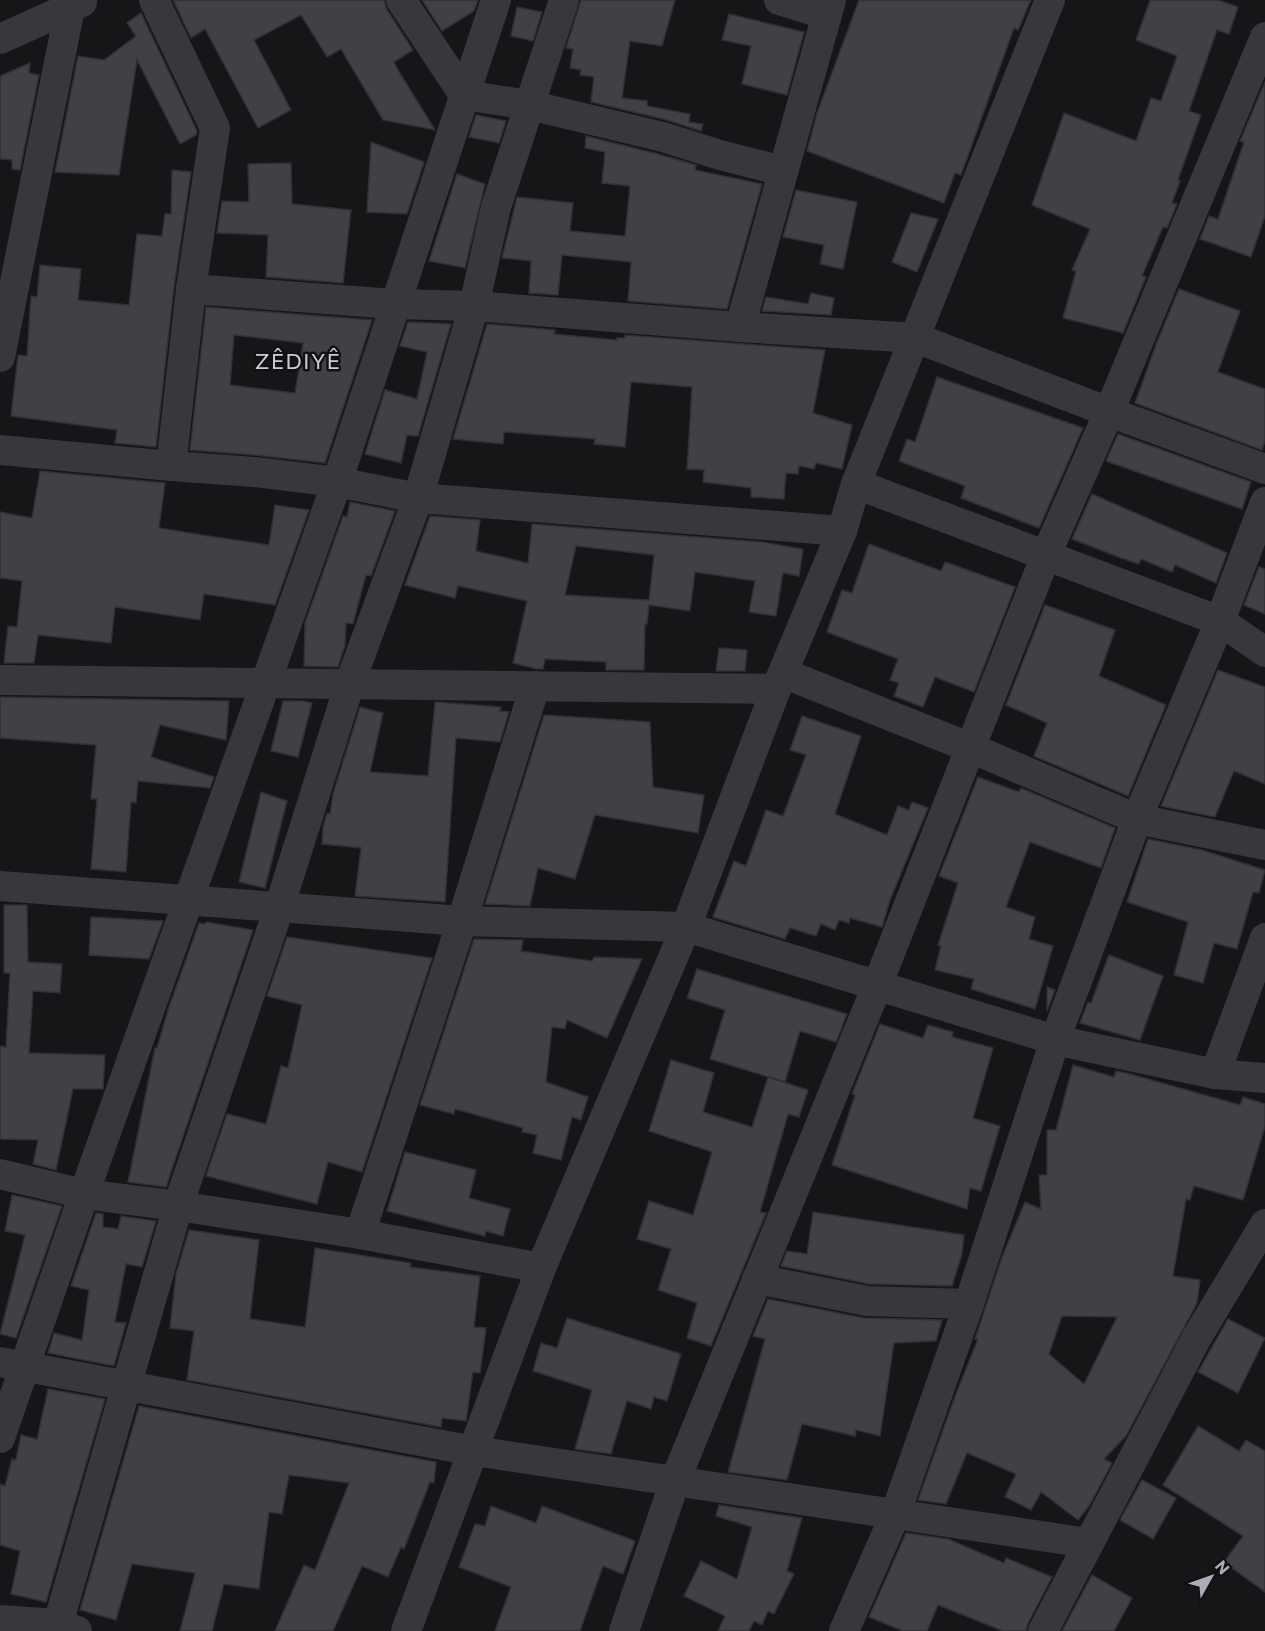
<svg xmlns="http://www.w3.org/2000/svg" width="1265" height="1631" viewBox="0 0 1265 1631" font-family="Commissioner,sans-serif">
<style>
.building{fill:#404145;stroke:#303034;stroke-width:1.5;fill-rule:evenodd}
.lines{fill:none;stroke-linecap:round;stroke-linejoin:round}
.street{stroke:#37383d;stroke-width:30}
.labels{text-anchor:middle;stroke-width:5;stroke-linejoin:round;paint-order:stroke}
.neighbourhood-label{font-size:22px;letter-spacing:1.5px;fill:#c9ccd4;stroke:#111113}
</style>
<rect width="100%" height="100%" fill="#161618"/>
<g class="building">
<polygon points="173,0 384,0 387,10 413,50 394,62 398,70 435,130 383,120 341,49 327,57 301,15 254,40 291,110 258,128 205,29 191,38"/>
<polygon points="422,0 478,0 474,11 442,31"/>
<polygon points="581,0 675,0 662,46 630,41 622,98 647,101 647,106 690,114 689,122 703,124 701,131 667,120 591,102 594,77 580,75 581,70 570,68 573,49 566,48"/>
<polygon points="859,0 1031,0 1018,30 1014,28 961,175 955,173 944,203 807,151 817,113"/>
<polygon points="1150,0 1218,0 1238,7 1229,34 1217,30 1189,111 1201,115 1178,180 1180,181 1172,203 1177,204 1167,228 1163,227 1142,276 1146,277 1123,333 1063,318 1076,271 1072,270 1090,229 1032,205 1064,113 1136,141 1151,98 1161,101 1177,56 1136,40"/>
<polygon points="517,7 542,12 533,41 511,36"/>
<polygon points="141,13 197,131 196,135 180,144 137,60 119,175 55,172 78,56 104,60 136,36 127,23"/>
<polygon points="729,14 804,32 787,95 742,84 751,46 722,40"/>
<polygon points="30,63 29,73 39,75 20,170 12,169 12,160 0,159 0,76"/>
<polygon points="1265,82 1265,216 1251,257 1200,239 1209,216 1218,219 1244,142 1240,141"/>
<polygon points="476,115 506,121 499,143 469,137"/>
<polygon points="586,136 658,154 696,165 695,170 762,184 727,309 628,301 631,262 562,255 558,295 529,293 531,261 502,258 517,197 573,203 570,231 625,236 630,186 602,183 605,152 585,148"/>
<polygon points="371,142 424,162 407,214 367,212"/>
<polygon points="291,163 292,204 351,210 343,283 266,277 268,235 217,233 222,201 249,202 248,164"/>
<polygon points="172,170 191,172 174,287 156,447 115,443 117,430 11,416 18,355 27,356 31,296 37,297 40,265 81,269 78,300 129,305 137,234 162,236 165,214 171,214"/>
<polygon points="457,174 485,184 465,268 429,261"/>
<polygon points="796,190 857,202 843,269 820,264 824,245 783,237"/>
<polygon points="911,213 938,219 917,272 892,262"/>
<polygon points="1179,289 1240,311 1218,372 1265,389 1265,441 1262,450 1135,403 1157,342"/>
<polygon points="811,293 834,298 831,315 762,311 766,297 808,304"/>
<path d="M206,307L372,320L325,463L255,455L190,450ZM234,335L303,343L295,393L230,385Z"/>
<polygon points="408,322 451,324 418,436 407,435 401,463 365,454 385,390 417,399 427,352 400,346"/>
<polygon points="487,324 555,330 554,334 617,340 617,338 625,338 625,335 825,350 813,413 852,425 842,469 816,463 814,469 799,466 798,474 786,473 784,499 751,497 751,488 703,482 704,470 687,469 692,387 631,382 625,447 594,444 595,439 504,432 503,444 453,439"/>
<polygon points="937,377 1083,428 1039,528 961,498 965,486 899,461 907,439 915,442"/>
<polygon points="1118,434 1251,482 1242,509 1106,461"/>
<polygon points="40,471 165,483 159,528 208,536 269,545 275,505 309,510 275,605 204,594 200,620 115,607 111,643 38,635 34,663 4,663 8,626 17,627 22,581 0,578 0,512 32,518"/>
<polygon points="1092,494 1227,553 1216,583 1175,565 1172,572 1141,559 1139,564 1121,558 1072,539"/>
<polygon points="350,502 395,511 371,576 366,575 353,624 346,623 345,645 338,667 304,666 305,623 343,516 347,517"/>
<path d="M430,516L480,520L476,551L528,563L532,524L762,542L803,549L799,576L783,573L776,616L749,612L755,581L695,572L690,611L649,605L647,624H645L644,670H606V662L545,659L543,669H537L513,663L527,601L458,586L455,598L405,585ZM576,546L654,555L649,600L565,595Z"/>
<polygon points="869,544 941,571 945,562 1015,587 974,692 935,677 923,707 894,696 899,683 890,680 898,659 827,632 842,590 852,593"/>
<polygon points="1259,567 1265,569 1265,614 1244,605"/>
<polygon points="1045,605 1115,630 1099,676 1166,705 1128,796 1034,756 1047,723 1006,705"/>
<polygon points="719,648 747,650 745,671 716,671"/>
<polygon points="1218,670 1265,687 1265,784 1234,771 1215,817 1161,806"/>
<polygon points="0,697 229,701 226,740 160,725 151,757 214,777 210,788 138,781 136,803 131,802 126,872 91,869 97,799 91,799 96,745 0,738"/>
<polygon points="283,701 302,701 312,703 298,757 271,751"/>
<polygon points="435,702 501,707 500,711 509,712 500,742 456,738 445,902 355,896 361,848 322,844 323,827 327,813 330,814 333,794 360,707 383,713 370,772 428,776"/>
<polygon points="544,715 650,722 653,787 704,795 698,833 595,815 575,879 538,868 530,906 485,904"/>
<polygon points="802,716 861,736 835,814 887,835 898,806 909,810 912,802 928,808 890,900 882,927 850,918 849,923 839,920 835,930 821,924 816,936 790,928 785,939 713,917 734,861 746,866 766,810 783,816 806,755 790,750"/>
<polygon points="978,777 1019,792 1021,788 1115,828 1101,868 1030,842 1006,907 1035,917 1029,939 1053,946 1035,1009 971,989 974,979 935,970 941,946 938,945 958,883 939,876"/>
<polygon points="261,792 287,801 265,888 239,882"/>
<polygon points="1148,839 1202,850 1265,870 1259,893 1253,892 1237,949 1214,943 1203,983 1174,975 1188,922 1127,902"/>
<polygon points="4,905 27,905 28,962 62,964 60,993 33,991 29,1053 105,1055 103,1089 73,1089 56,1170 33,1164 38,1140 0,1139 0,1046 6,1047 10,973 4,973"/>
<polygon points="91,917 163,921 149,959 89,955"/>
<polygon points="206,922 253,930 166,1187 128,1182 155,1048 157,1048 169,1007 199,923 205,924"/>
<polygon points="287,937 432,958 362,1172 328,1162 317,1204 206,1176 227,1114 266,1124 281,1066 288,1068 302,1005 267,996"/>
<polygon points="474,939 523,940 521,951 592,961 594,957 642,959 607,1038 567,1020 565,1029 552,1027 546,1082 588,1097 581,1120 572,1117 561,1160 533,1153 537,1135 522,1132 523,1128 455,1109 454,1114 420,1105"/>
<polygon points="1109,955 1163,976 1140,1040 1080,1023 1088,1002 1091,1003"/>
<polygon points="697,969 847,1014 836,1042 800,1031 785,1082 710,1059 725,1010 687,998"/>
<polygon points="1047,987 1055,990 1047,1011"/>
<polygon points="880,1024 923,1038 928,1025 953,1032 952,1037 993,1048 973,1118 1000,1126 981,1191 970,1188 967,1209 832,1165 855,1095 852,1094"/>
<polygon points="671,1060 714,1073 703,1112 752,1127 768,1077 808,1090 799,1117 788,1114 760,1212 766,1213 711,1346 687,1338 697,1303 658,1290 671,1249 637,1239 649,1201 693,1215 712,1152 649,1131"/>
<path d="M1073,1065L1114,1077L1116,1071L1130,1074L1240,1105L1243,1097L1265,1104V1126L1243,1200L1194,1186L1190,1200L1186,1199L1173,1276L1200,1280L1197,1303L1126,1436L1104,1459L1112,1463L1089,1506L1078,1520L1041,1492L1031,1510L1005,1497L1016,1474L967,1453L946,1504L918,1500L954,1399L978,1339H975L1002,1257L1025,1202L1041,1209L1039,1175H1047V1130H1056ZM1062,1316L1117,1317L1084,1384L1049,1354Z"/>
<polygon points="405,1152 476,1170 469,1198 510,1209 503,1236 486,1231 485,1236 387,1211"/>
<polygon points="12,1195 62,1206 16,1338 0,1334 25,1235 5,1231"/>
<polygon points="813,1212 964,1235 962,1254 952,1286 869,1284 781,1266 787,1251 807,1254"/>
<polygon points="96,1213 103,1214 103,1227 118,1229 121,1216 156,1221 142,1267 126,1264 115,1322 126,1323 114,1366 48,1353 54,1333 82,1340 89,1290 71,1286"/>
<polygon points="189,1230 259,1240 250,1319 305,1327 315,1248 411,1263 410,1267 480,1276 474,1327 486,1328 480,1373 473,1372 466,1421 442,1418 441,1427 187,1380 194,1331 170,1328 176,1274"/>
<polygon points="768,1299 864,1318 942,1320 936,1341 894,1343 880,1436 856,1430 855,1436 802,1424 787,1480 728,1472 765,1339 753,1336"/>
<polygon points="567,1318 681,1354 667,1401 654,1397 651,1409 627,1401 611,1454 575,1449 592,1390 533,1371 541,1343 557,1348"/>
<polygon points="1228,1319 1265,1338 1238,1393 1198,1372"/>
<polygon points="48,1389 105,1399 46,1602 11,1594 20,1551 0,1545 0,1484 5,1486 12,1459 16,1460 21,1435 37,1439"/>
<polygon points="139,1406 436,1462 434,1483 430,1482 404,1549 401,1547 388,1577 362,1566 333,1631 275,1631 304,1565 315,1570 349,1483 289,1475 282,1514 269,1512 259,1589 224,1584 212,1631 180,1631 195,1573 132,1564 116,1620 80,1610"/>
<polygon points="1198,1426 1239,1451 1246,1440 1265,1451 1265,1592 1224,1562 1243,1536 1163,1485"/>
<polygon points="1142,1480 1176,1498 1153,1539 1120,1520"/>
<polygon points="719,1505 802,1518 787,1571 794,1574 774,1614 768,1611 762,1625 754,1621 749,1631 718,1631 725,1616 684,1596 701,1561 737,1579 752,1527 716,1516"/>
<polygon points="491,1506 536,1523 542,1506 635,1541 623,1574 603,1566 580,1631 495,1631 511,1587 459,1567 475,1524 485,1526"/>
<polygon points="906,1533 948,1539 1004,1563 1006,1558 1052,1577 1028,1623 1026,1631 1003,1631 938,1605 927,1631 903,1631 869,1617"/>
<polygon points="1092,1575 1132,1598 1114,1631 1062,1631"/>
</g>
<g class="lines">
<g class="street">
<polyline points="154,0 215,128 191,289 171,466"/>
<polyline points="401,0 464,95 529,105 663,137 720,155 783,171"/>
<polyline points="779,0 827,15"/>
<polyline points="0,39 82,2"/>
<polyline points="191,289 394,304 474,306 740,327 916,338 1109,412 1265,469"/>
<polyline points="740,327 831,0"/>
<polyline points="0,357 70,8"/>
<polyline points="0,450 171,466 254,472 337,482 418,498 842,531"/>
<polyline points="856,484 1220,621 1265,652"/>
<polyline points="783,673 971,748 1137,819 1265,845"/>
<polyline points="0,680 776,689"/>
<polyline points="0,886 462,921 686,927 1055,1040 1215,1074 1265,1078"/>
<polyline points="1215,1074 1265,938"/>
<polyline points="0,1174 84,1194 178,1206 360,1234 541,1268"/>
<polyline points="360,1234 462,921 535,686"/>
<polyline points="757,1279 867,1301 969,1304"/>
<polyline points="0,1362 474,1451 1088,1543"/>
<polyline points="0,1438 84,1194 337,482 496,0"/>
<polyline points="0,1620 59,1624 77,1631"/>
<polyline points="56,1631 178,1206 279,908 350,683 418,498 474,306 496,207 564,0"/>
<polyline points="406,1631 541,1268 686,927 776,689 842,531 856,484 1050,0"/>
<polyline points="624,1631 675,1481 877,986 1046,555 1109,412 1265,37"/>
<polyline points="844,1631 895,1515 969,1304 1055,1040 1137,819 1220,621 1265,502"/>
<polyline points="1043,1631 1197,1337 1265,1224"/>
</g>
</g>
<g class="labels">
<g class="neighbourhood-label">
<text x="298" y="369">ZÊDIYÊ</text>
</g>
</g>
<g transform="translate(1211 1577) rotate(50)" stroke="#111113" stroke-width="4.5" paint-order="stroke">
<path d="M0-4.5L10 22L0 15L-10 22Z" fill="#a8adb8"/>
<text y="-9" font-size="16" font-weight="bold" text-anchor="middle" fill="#a8adb8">N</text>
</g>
</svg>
